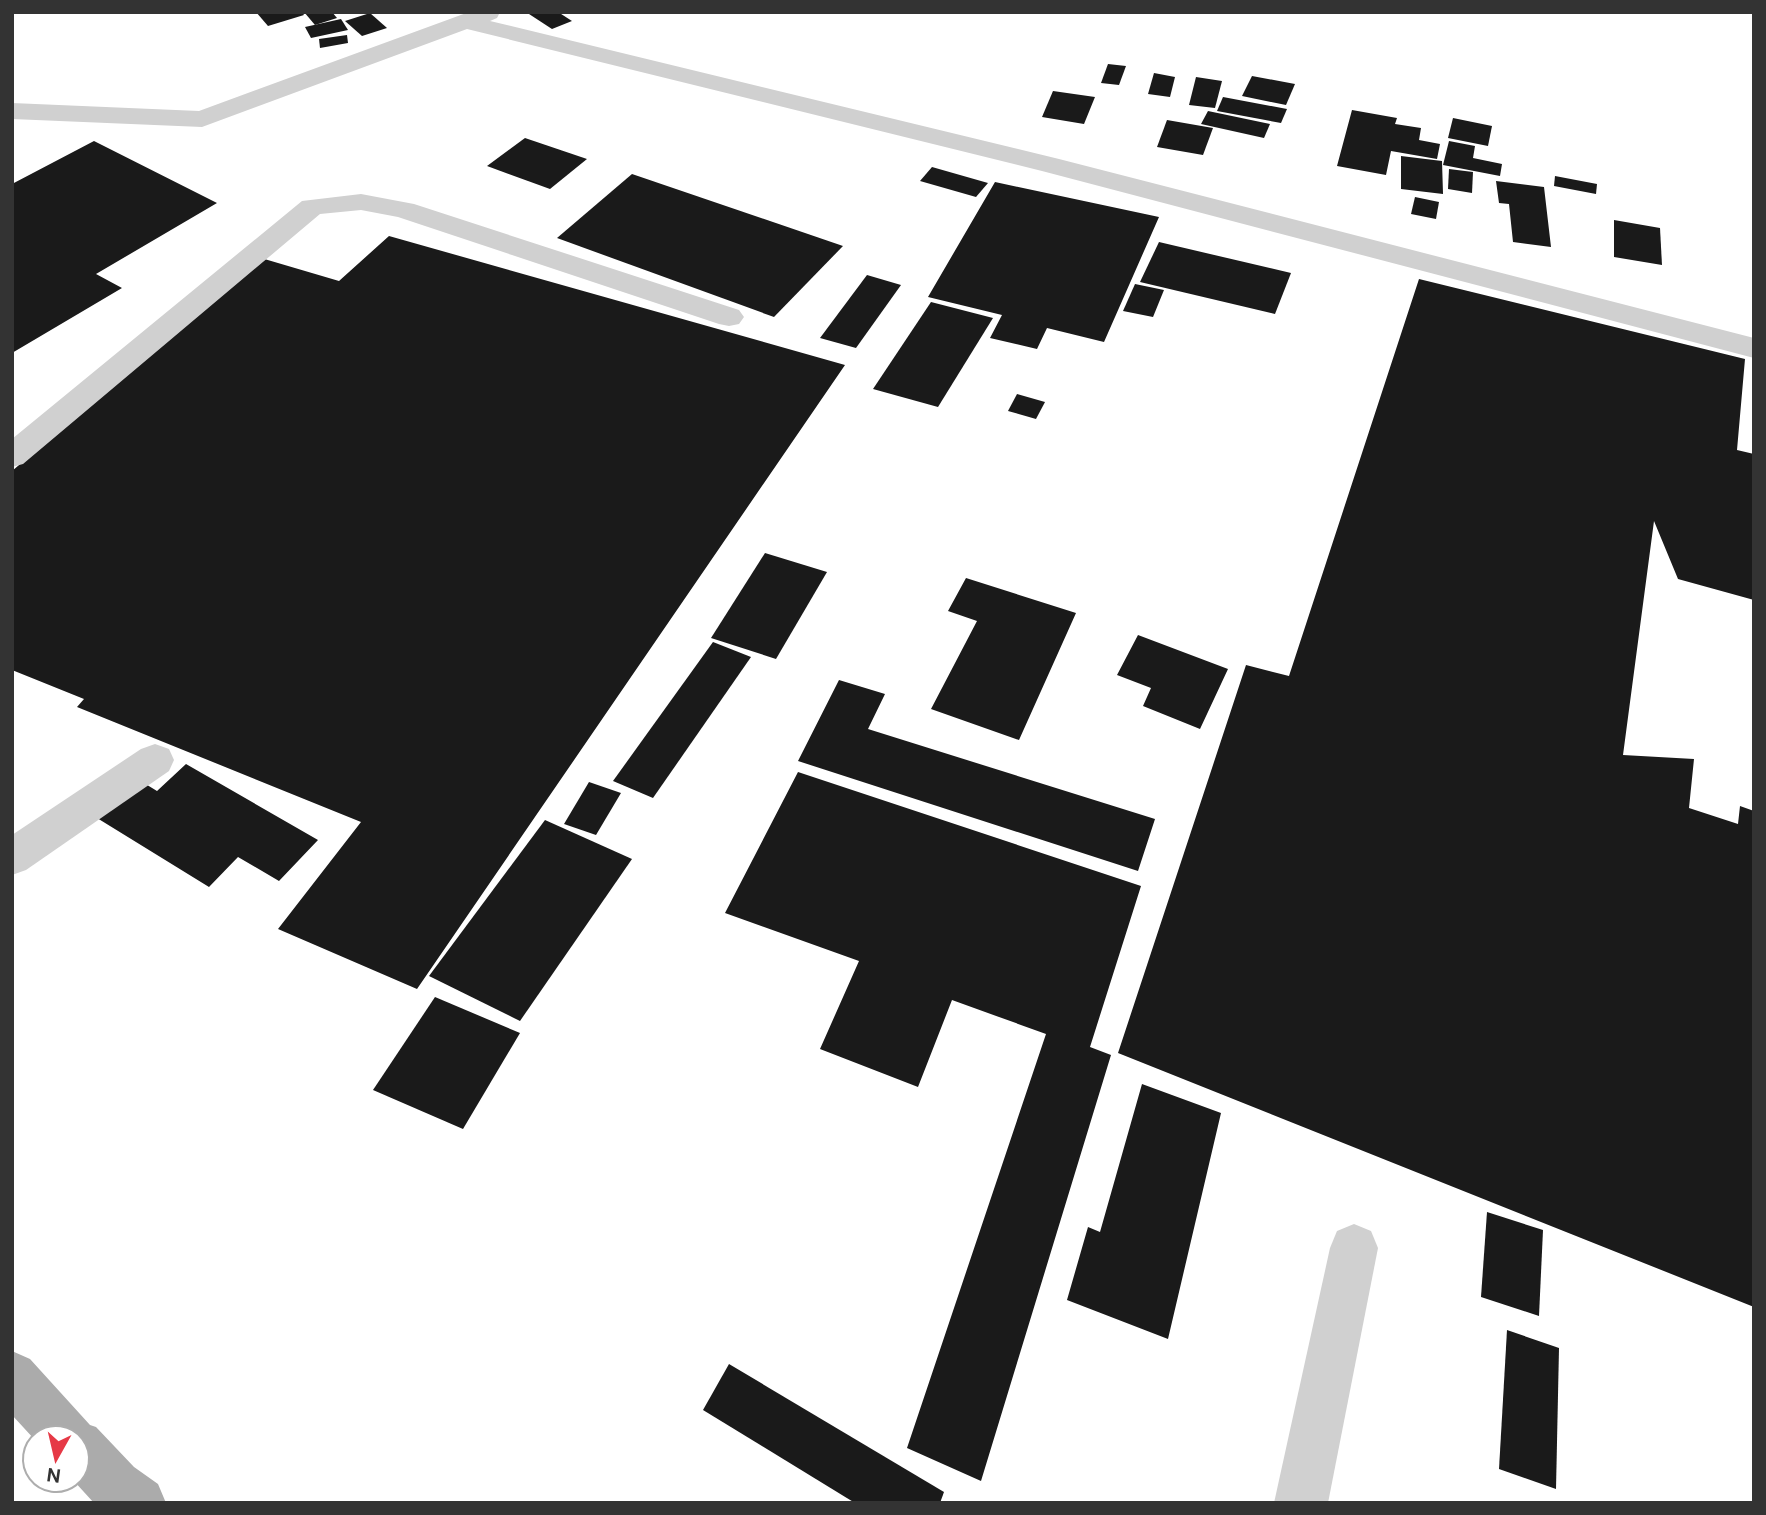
<svg xmlns="http://www.w3.org/2000/svg" width="1766" height="1515" viewBox="0 0 1766 1515" font-family="'DM Sans',sans-serif">
<style>
.building{fill:#1a1a1a}
.lines{fill:none;stroke-linecap:round;stroke-linejoin:round}
.minor{fill:#d0d0d0;fill-rule:evenodd}
.major{fill:#ababab;fill-rule:evenodd}
</style>
<rect width="100%" height="100%" fill="#fff"/>
<g class="building">
<polygon points="256,12 302,12 304,15 268,26"/>
<polygon points="304,12 332,12 337,18 315,25"/>
<polygon points="533,12 558,12 572,21 552,29 529,14"/>
<polygon points="370,13 387,28 362,36 345,21"/>
<polygon points="341,19 348,30 311,38 305,27"/>
<polygon points="347,35 348,43 320,48 319,39"/>
<polygon points="1108,64 1126,66 1119,85 1101,83"/>
<polygon points="1154,73 1175,77 1170,97 1148,94"/>
<polygon points="1252,76 1295,84 1286,105 1242,96"/>
<polygon points="1196,77 1222,81 1215,108 1189,105"/>
<polygon points="1053,91 1095,97 1084,124 1042,117"/>
<polygon points="1223,97 1287,109 1281,123 1217,111"/>
<polygon points="1352,110 1397,118 1395,124 1421,128 1419,140 1440,144 1437,159 1391,151 1386,175 1337,166"/>
<polygon points="1208,111 1270,124 1264,138 1201,124"/>
<polygon points="1453,118 1492,126 1488,146 1448,138"/>
<polygon points="1167,120 1213,128 1203,155 1157,147"/>
<polygon points="525,138 587,159 550,189 487,166"/>
<polygon points="94,141 217,203 96,274 122,288 12,353 12,184"/>
<polygon points="1449,141 1475,146 1473,158 1502,164 1500,176 1443,165"/>
<polygon points="1401,156 1442,161 1443,194 1401,189"/>
<polygon points="932,167 988,183 976,197 920,181"/>
<polygon points="1449,169 1473,172 1472,193 1448,189"/>
<polygon points="632,174 843,246 774,317 557,238"/>
<polygon points="1555,176 1597,184 1596,194 1554,186"/>
<polygon points="1496,181 1544,187 1551,247 1513,242 1509,204 1499,203"/>
<polygon points="995,182 1159,217 1104,342 1047,328 1037,349 990,338 1002,315 928,297"/>
<polygon points="1415,197 1439,202 1436,219 1411,214"/>
<polygon points="1614,220 1660,228 1662,265 1614,257"/>
<polygon points="389,236 845,365 417,989 278,929 361,822 77,707 84,699 12,670 12,471 261,258 339,281"/>
<polygon points="1159,242 1291,273 1275,314 1140,282"/>
<polygon points="867,275 901,285 856,348 820,338"/>
<polygon points="1419,279 1745,359 1737,450 1754,454 1754,600 1678,579 1654,521 1623,755 1694,759 1689,808 1738,824 1740,806 1754,811 1754,1307 1118,1053 1246,665 1289,676"/>
<polygon points="1135,284 1164,290 1153,317 1123,311"/>
<polygon points="931,302 993,318 938,407 873,389"/>
<polygon points="1017,394 1045,402 1036,419 1008,411"/>
<polygon points="765,553 827,572 776,659 711,638"/>
<polygon points="966,578 1076,613 1019,740 931,709 977,621 948,611"/>
<polygon points="1138,635 1228,669 1200,729 1143,706 1151,688 1117,675"/>
<polygon points="713,642 751,657 653,798 613,781"/>
<polygon points="839,680 885,694 868,729 1155,819 1138,871 798,761"/>
<polygon points="186,764 318,840 279,881 238,857 209,887 97,818 139,780 157,791"/>
<polygon points="798,772 1141,886 1090,1047 1111,1055 981,1481 907,1448 1046,1034 952,1000 918,1087 820,1049 859,961 725,913"/>
<polygon points="589,782 621,793 596,835 564,824"/>
<polygon points="545,820 632,859 520,1021 429,976"/>
<polygon points="435,997 520,1033 463,1129 373,1090"/>
<polygon points="1142,1084 1221,1113 1168,1339 1067,1300 1088,1227 1100,1232"/>
<polygon points="1487,1212 1543,1230 1539,1316 1481,1297"/>
<polygon points="1507,1330 1559,1348 1556,1489 1499,1469"/>
<polygon points="729,1364 944,1492 940,1503 855,1503 703,1410"/>
</g>
<g class="lines">
<g class="minor">
<polygon points="469,12 500,12 497,18 490,21 1059,159 1754,338 1754,358 1042,171 467,29 202,127 12,119 12,103 199,111"/>
<polygon points="361,194 414,204 739,310 744,317 739,324 729,326 719,324 398,217 361,210 320,214 23,464 12,467 12,439 302,201"/>
<polygon points="155,744 169,749 174,760 169,771 26,870 12,875 12,835 141,749"/>
<polygon points="1354,1224 1371,1231 1378,1248 1328,1503 1274,1503 1330,1248 1337,1231"/>
</g>
<polygon class="major" points="12,1351 30,1359 90,1425 96,1427 134,1467 158,1484 166,1503 94,1503 73,1480 77,1480 77,1438 35,1440 12,1415"/>
</g>
<rect width="1766" height="1515" fill="none" stroke="#333333" stroke-width="28"/>
<g transform="translate(56 1459) rotate(188)"><circle r="33" fill="#ffffff" stroke="#adadad" stroke-width="2"/>
<path d="M0-5L12 26L0 18L-12 26Z" fill="#e63946"/>
<text y="-10" font-size="19" font-weight="bold" text-anchor="middle" fill="#333333">N</text>
</g>
</svg>
